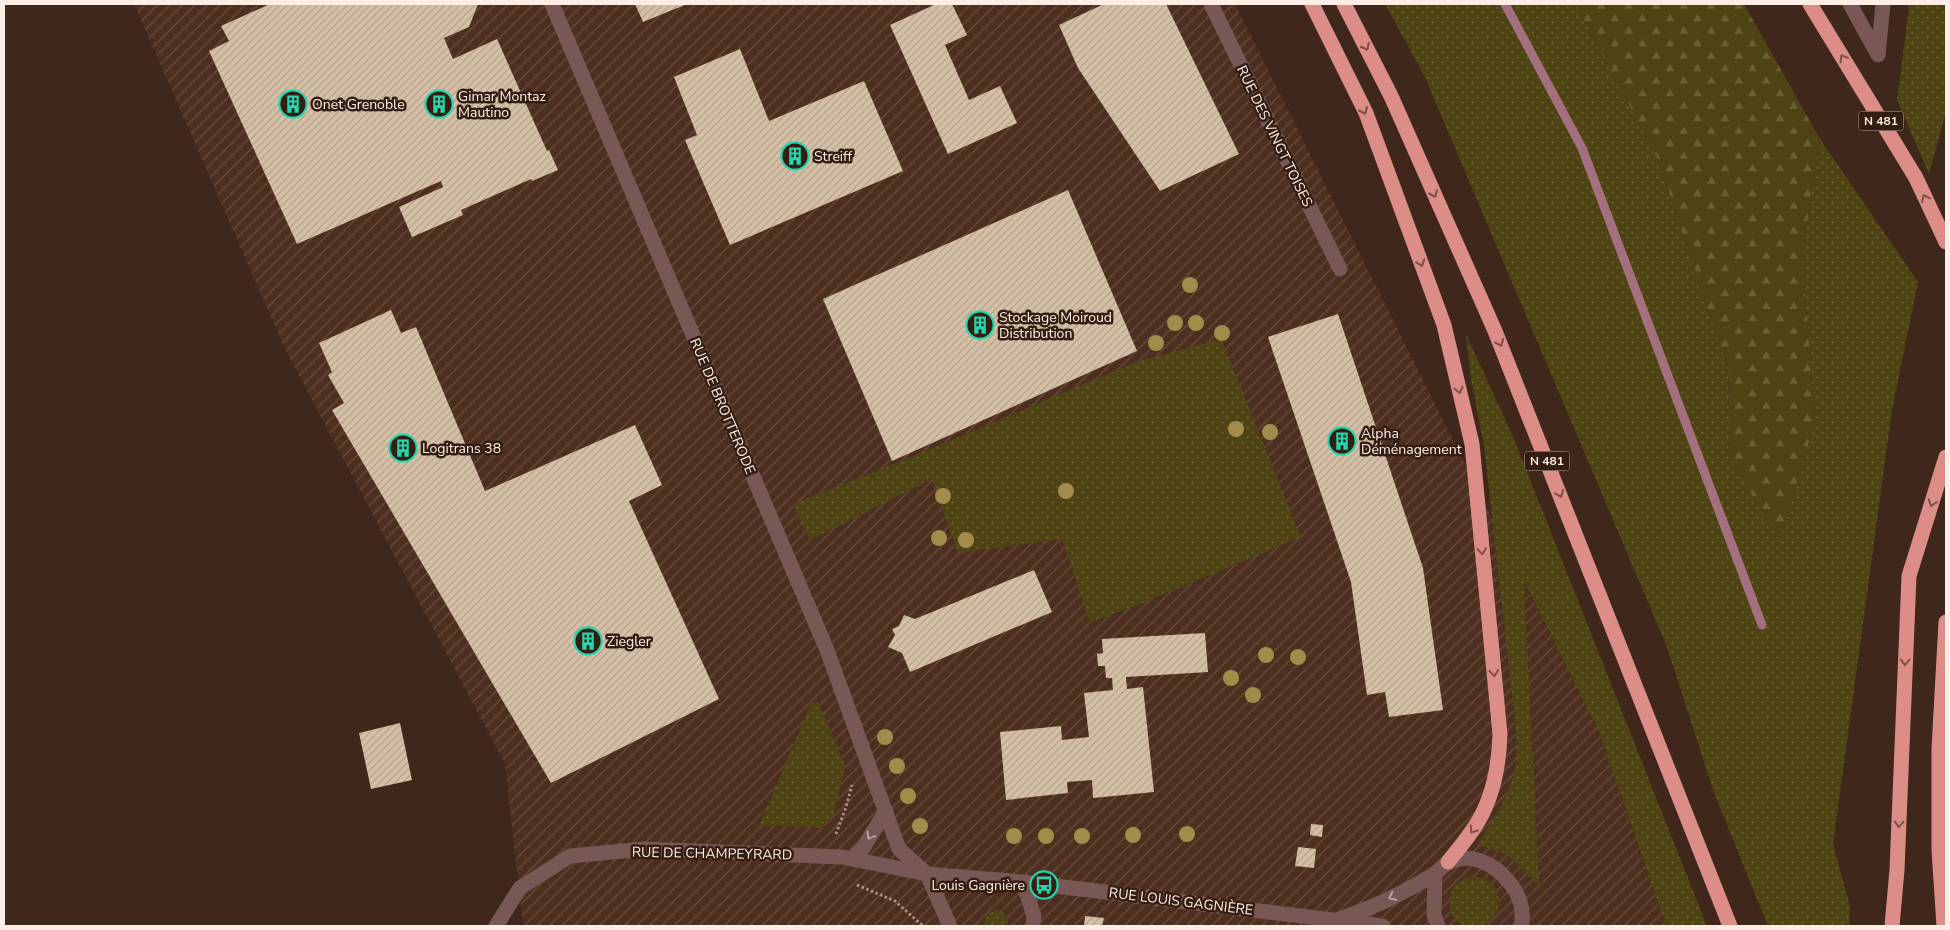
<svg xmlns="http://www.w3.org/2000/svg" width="1950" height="930" viewBox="0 0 1950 930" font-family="'Nunito Sans',sans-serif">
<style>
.industrial{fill:url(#industrial-furrows)}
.grass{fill:url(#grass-dots)}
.forest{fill:url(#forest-firs)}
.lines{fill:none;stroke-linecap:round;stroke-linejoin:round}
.stream{stroke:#a46f7f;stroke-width:9}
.building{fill:url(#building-hatch)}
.path{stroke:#a69288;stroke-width:3;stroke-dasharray:2.5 2.5;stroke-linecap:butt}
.minor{stroke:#785755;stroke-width:15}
.highway{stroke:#dd8d88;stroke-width:15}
.tree{fill:#a28b4b}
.oneway{stroke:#804f47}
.oneway2{stroke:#bba29d}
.labels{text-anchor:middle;stroke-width:5;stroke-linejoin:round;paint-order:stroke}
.shield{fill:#341d11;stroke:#c1afa5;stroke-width:1}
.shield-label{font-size:12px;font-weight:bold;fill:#feede5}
.poi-label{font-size:14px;fill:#feede5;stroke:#341d11;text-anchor:start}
.street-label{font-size:14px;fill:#feede5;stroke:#341d11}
</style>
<defs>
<pattern id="industrial-furrows" width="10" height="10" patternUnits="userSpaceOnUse" patternTransform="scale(1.25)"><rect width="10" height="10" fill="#4d2f1f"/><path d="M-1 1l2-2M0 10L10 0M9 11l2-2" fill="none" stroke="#684d3f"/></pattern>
<pattern id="grass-dots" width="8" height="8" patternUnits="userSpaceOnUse" patternTransform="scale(1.25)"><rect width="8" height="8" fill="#4e4413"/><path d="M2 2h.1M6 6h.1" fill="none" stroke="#695f35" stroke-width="1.8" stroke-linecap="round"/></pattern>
<pattern id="forest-firs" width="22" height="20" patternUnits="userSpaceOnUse" patternTransform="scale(1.25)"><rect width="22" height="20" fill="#4e4413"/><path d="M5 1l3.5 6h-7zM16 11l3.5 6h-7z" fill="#695f35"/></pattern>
<pattern id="building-hatch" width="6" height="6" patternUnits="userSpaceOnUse" patternTransform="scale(1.25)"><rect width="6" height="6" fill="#d5c0a6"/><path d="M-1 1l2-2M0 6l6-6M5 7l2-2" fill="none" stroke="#b3a28e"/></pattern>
</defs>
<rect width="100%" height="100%" fill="#3f271b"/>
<polygon class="industrial" points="134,4 1235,4 1600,734 1666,926 523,926 505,764 285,349"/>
<g class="grass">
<polygon points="1385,4 1576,4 1658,160 1728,368 1730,458 1780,541 1815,421 1802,257 1820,139 1918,282 1892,410 1833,844 1850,906 1849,926 1768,926 1713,790 1667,647 1424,75"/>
<polygon points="1907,4 1946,4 1946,112 1929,174 1897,100 1909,8"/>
<path d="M1466,334L1514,439L1707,926H1666L1600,734L1524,581L1539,886L1508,855L1478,844C1496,816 1516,786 1517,752C1517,741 1516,731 1515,720L1484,445L1471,379Z"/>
<polygon points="1221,339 1301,537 1145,602 1090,623 1062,539 958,553 932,479 810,540 793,504 892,465 1139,361"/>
<polygon points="818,702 845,765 834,815 823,828 760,825 811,703"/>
<circle cx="1474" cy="902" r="25"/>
<polygon points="998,909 1006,915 1009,926 983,926 988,914"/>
</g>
<polygon class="forest" points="1576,4 1744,4 1820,139 1802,257 1815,421 1780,542 1730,458 1728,368 1658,160"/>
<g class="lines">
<polyline class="stream" points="1505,4 1582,148 1762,625"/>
</g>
<g class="building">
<polygon points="270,4 478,4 469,27 444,38 453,59 497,39 547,151 549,150 558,170 532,181 531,179 461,210 463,215 412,237 399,207 443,187 441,181 297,244 209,51 229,41 221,26"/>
<polygon points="635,4 687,4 643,22"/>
<polygon points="936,4 952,4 967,35 945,45 969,100 1000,86 1017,123 948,154 890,25"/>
<polygon points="1104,4 1166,4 1239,154 1160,191 1078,68 1059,25"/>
<polygon points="740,49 769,121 864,81 903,171 730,245 685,140 697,135 674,77"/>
<polygon points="1068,190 1137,351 892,461 823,299"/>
<polygon points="391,310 401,333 416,327 485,491 635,425 662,485 629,501 719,699 551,783 332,410 344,403 328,375 332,372 319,343"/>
<polygon points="1338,314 1423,568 1443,710 1389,717 1385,692 1367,695 1351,582 1268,337"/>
<polygon points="1034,570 1052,612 910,672 902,653 888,647 895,635 892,629 899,626 904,615 915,619"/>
<polygon points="1205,633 1208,672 1126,677 1127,689 1143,687 1154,792 1093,798 1092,780 1067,782 1068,793 1006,800 1000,732 1061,726 1062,740 1089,737 1084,693 1113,690 1112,678 1106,678 1105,666 1098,666 1097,654 1103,653 1102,639"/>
<polygon points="400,723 412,780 371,789 359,733"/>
<polygon points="1311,824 1323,825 1322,837 1310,835"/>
<polygon points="1298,847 1316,849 1314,868 1295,866"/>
<polygon points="1085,916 1104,918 1102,926 1084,926"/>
</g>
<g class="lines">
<g class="path">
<polyline points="836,834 846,807 852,785"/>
<polyline points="857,885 895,901 923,926"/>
</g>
<g class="minor">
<polyline points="552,4 827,650 899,849 927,874 950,926"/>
<polyline points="1211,4 1340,269"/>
<polyline points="1850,4 1878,55 1883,4"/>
<polyline points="852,859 863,848 886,811"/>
<polyline points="1435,874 1434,915 1438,926"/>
<polyline points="1023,882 1034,916 1033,926"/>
<path d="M1340,919C1358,912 1376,906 1393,897C1407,890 1420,883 1433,875C1438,872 1442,866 1448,863C1469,851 1495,864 1508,881C1519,893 1525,910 1521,926"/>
<polyline points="496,926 520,888 570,856 644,849 842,857 927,874 1023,882 1383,926"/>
</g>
<g class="highway">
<path d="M1312,4L1366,113L1444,325L1472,444L1500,734C1499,767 1493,800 1474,828C1466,840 1457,851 1448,862"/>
<polyline points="1344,4 1391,96 1495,331 1730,926"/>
<polyline points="1810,4 1916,178 1946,242"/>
<polyline points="1892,926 1897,870 1909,576 1946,457"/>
<polyline points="1944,926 1939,850 1939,749 1946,622"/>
</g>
</g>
<g class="tree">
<circle cx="1190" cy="285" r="8"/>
<circle cx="1175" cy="323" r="8"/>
<circle cx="1196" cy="323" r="8"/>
<circle cx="1222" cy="333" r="8"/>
<circle cx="1156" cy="343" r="8"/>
<circle cx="1236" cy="429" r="8"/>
<circle cx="1270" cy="432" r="8"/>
<circle cx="1066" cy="491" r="8"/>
<circle cx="943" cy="496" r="8"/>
<circle cx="939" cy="538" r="8"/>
<circle cx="966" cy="540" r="8"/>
<circle cx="1266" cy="655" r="8"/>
<circle cx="1298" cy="657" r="8"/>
<circle cx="1231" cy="678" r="8"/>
<circle cx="1253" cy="695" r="8"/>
<circle cx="885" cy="737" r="8"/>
<circle cx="897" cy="766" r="8"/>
<circle cx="908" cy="796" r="8"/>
<circle cx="920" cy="826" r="8"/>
<circle cx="1187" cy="834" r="8"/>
<circle cx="1133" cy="835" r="8"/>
<circle cx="1014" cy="836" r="8"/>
<circle cx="1046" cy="836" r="8"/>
<circle cx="1082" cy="836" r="8"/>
</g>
<defs><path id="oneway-chevron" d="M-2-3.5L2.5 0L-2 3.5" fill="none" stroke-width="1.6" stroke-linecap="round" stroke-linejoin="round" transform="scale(1.25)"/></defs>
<g class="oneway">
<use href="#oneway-chevron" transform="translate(1366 47) rotate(63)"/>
<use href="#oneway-chevron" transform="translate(1843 58) rotate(-121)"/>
<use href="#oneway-chevron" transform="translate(1364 111) rotate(66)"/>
<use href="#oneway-chevron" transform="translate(1434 194) rotate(66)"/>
<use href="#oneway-chevron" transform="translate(1925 198) rotate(-116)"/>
<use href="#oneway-chevron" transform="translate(1421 263) rotate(70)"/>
<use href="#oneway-chevron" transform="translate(1500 343) rotate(68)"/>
<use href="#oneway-chevron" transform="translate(1459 390) rotate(77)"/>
<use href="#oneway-chevron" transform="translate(1560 494) rotate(68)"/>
<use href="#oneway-chevron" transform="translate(1932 503) rotate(108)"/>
<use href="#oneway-chevron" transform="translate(1482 551) rotate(84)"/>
<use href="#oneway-chevron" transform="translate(1905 662) rotate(92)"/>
<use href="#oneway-chevron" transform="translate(1494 673) rotate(85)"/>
<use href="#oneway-chevron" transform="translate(1899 824) rotate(92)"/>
<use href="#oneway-chevron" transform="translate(1473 830) rotate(124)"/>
</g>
<g class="oneway2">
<use href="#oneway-chevron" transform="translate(870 836) rotate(121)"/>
<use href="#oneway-chevron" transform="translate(1392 897) rotate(154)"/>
</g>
<defs>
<g id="building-ring" transform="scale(1.4375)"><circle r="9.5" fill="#341d11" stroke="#24d5ae" stroke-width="1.5"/><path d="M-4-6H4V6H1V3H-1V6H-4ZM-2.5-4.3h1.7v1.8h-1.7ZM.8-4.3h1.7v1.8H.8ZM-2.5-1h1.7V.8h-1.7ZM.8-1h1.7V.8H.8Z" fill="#24d5ae"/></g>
<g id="bus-ring" transform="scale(1.4375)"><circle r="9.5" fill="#341d11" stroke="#24d5ae" stroke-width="1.5"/><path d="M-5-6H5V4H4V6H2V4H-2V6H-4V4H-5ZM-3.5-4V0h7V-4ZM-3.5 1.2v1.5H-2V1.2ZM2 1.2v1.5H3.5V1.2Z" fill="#24d5ae"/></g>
</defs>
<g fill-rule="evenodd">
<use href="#building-ring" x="293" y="104"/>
<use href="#building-ring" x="439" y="104"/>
<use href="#building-ring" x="795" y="156"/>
<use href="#building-ring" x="980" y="325"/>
<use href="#building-ring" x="1342" y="441"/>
<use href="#building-ring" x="403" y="448"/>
<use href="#building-ring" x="588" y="641"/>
<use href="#bus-ring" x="1044" y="885"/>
</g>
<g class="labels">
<g class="shield">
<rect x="1858.5" y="111.5" width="45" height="19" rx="4"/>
<rect x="1524.5" y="451.5" width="45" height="19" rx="4"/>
</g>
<g class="shield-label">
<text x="1881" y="125">N 481</text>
<text x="1547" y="465">N 481</text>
</g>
<g class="poi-label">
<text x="458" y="101">Gimar Montaz<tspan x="458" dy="16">Mautino</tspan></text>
<text x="312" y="109">Onet Grenoble</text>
<text x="814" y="161">Streiff</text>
<text x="999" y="322">Stockage Moiroud<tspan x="999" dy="16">Distribution</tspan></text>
<text x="1361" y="438">Alpha<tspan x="1361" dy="16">Déménagement</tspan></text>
<text x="422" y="453">Logitrans 38</text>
<text x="607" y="646">Ziegler</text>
<text x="1025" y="890" text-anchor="end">Louis Gagnière</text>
</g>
<g class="street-label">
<text transform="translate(1275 136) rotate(64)" y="5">RUE DES VINGT TOISES</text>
<text transform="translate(723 406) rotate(67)" y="5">RUE DE BROTTERODE</text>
<text transform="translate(712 853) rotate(1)" y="5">RUE DE CHAMPEYRARD</text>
<text transform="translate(1181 901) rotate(7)" y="5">RUE LOUIS GAGNIÈRE</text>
</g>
</g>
<rect width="1950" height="930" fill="none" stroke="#feede5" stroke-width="10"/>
</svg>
